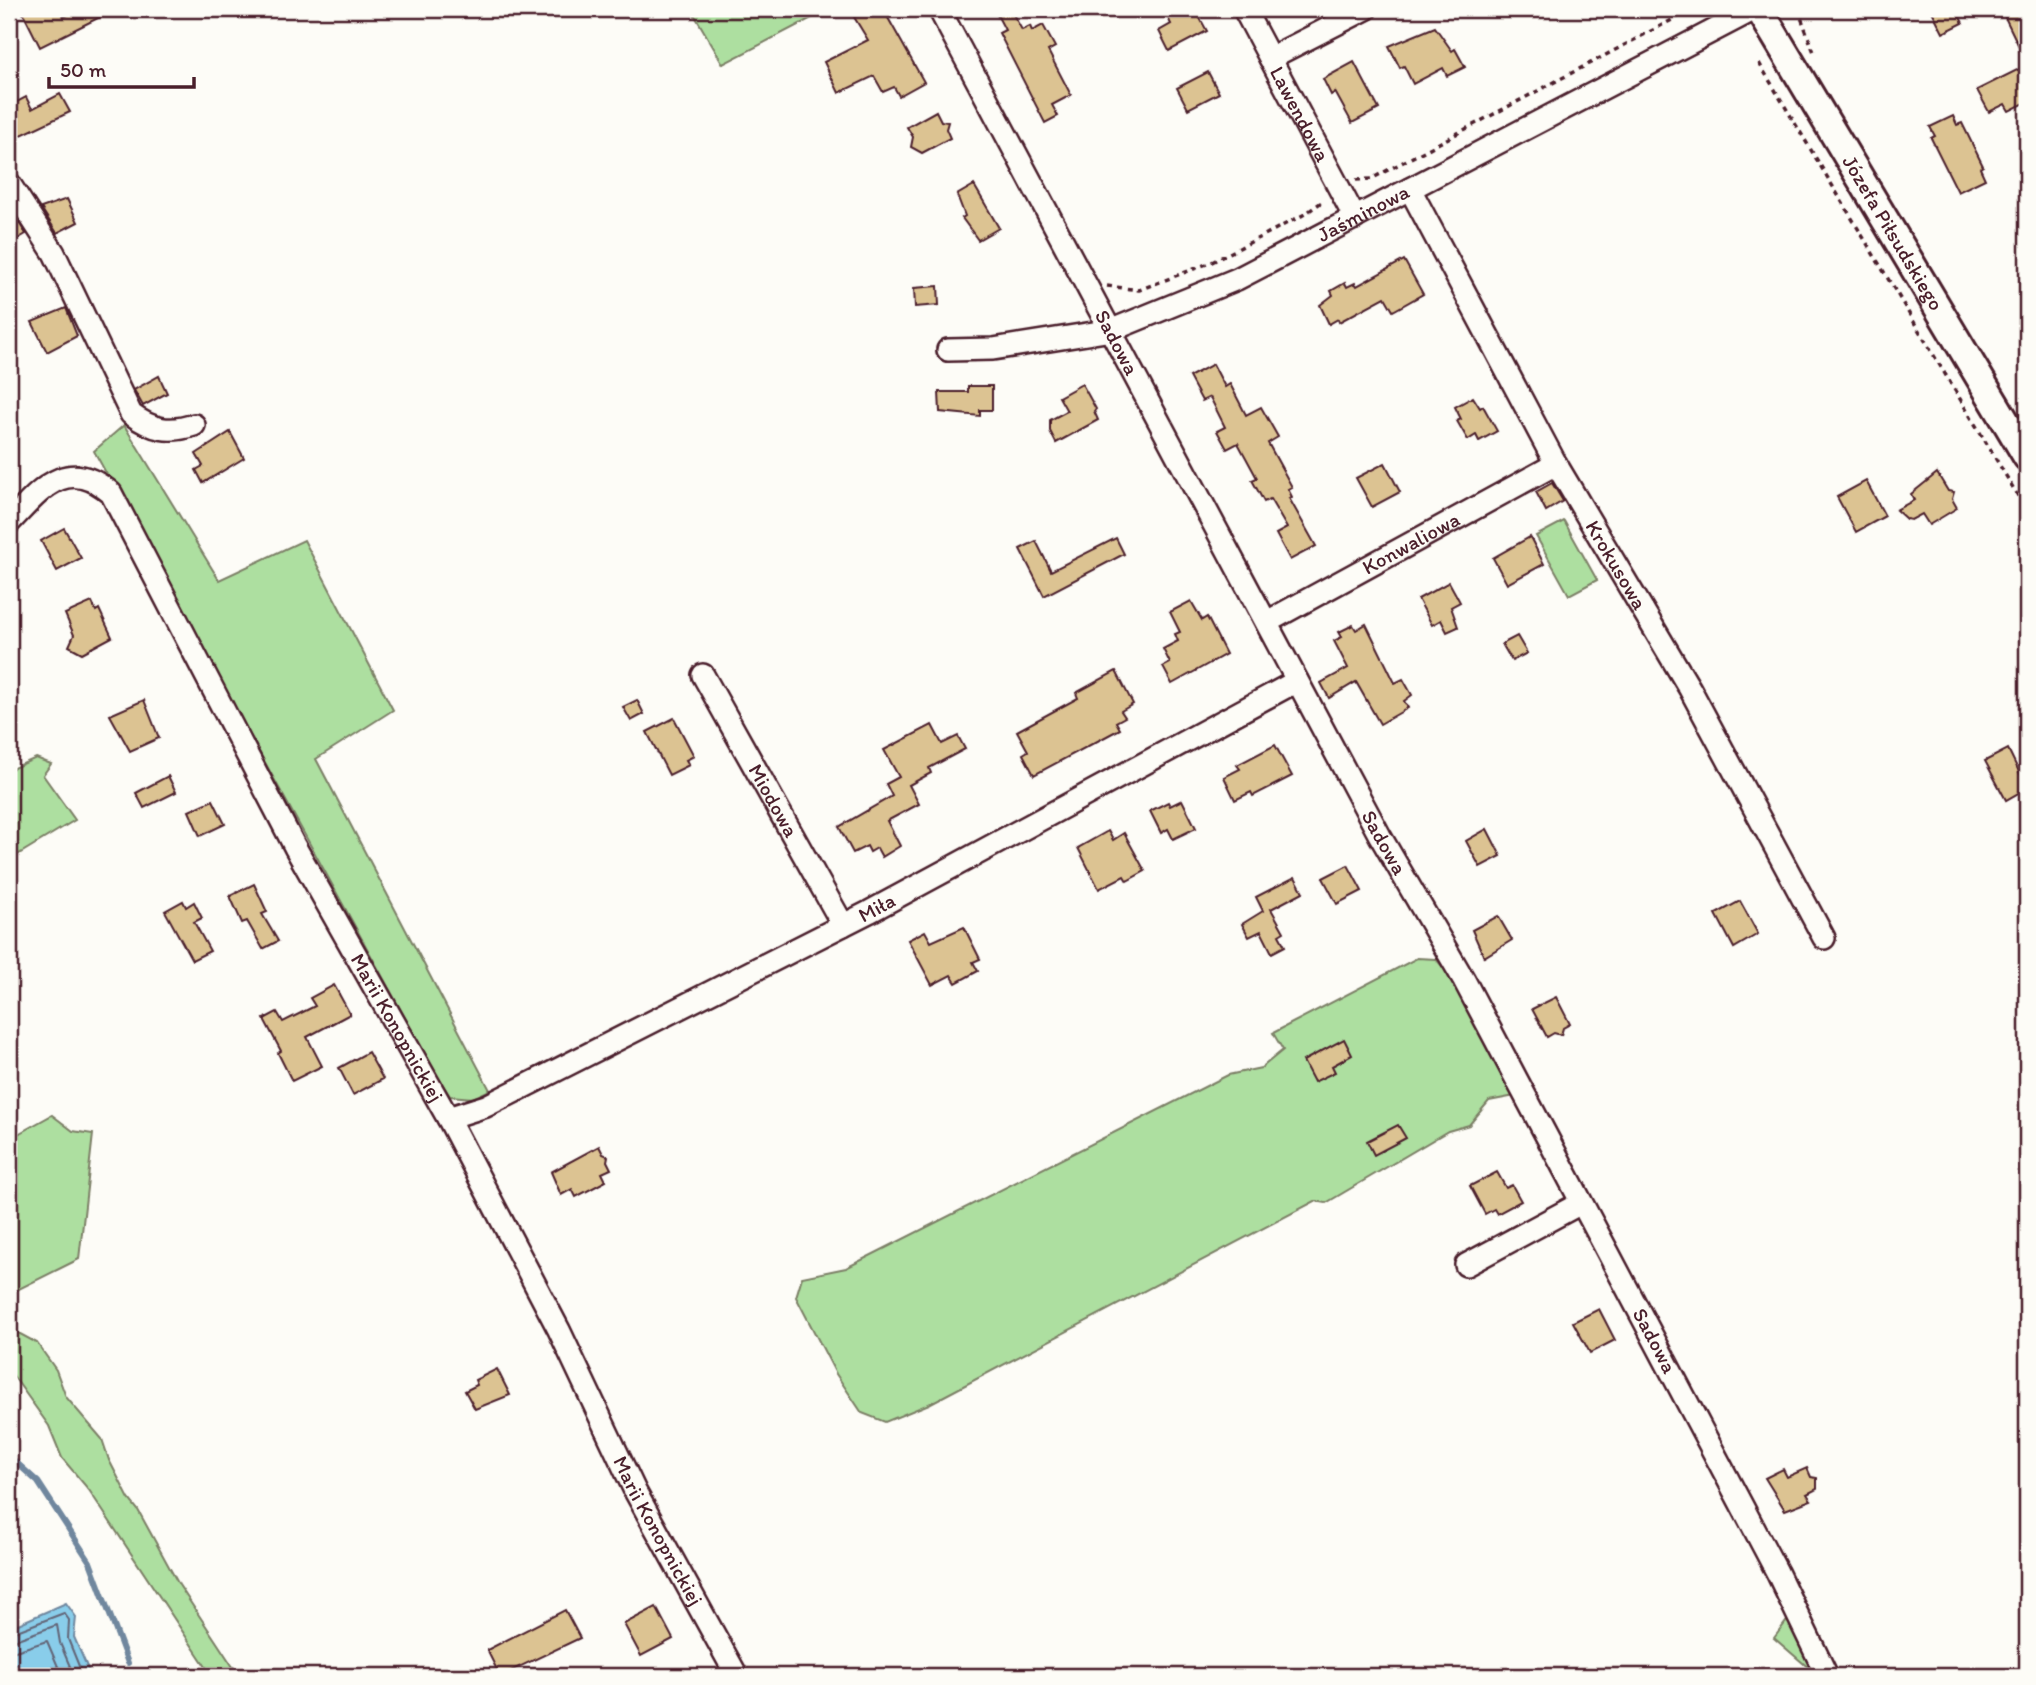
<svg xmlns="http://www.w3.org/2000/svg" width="2036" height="1685" viewBox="0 0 2036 1685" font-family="Itim,sans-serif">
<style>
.green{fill:#addfa0;stroke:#7c7f66;stroke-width:2}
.water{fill:#89cdea;stroke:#70879e;stroke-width:2}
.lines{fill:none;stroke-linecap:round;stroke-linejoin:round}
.shore{stroke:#636577;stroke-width:2}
.stream{stroke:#70879e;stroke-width:6}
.building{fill:#dcc392;stroke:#4a1f2b;stroke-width:2}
.minor-casing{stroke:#4a1f2b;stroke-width:26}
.major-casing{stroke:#4a1f2b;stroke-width:32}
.path{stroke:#4a1f2b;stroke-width:3.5;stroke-dasharray:5 5;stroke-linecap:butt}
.minor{stroke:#fdfcf7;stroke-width:21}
.major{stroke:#fdfcf7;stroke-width:26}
.labels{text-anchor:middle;stroke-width:5;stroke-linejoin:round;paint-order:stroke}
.street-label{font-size:21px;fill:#4a1f2b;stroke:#fdfcf7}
</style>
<rect width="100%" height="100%" fill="#fdfcf7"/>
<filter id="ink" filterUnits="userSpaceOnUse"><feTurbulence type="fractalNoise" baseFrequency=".0143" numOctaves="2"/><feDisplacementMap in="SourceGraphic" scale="14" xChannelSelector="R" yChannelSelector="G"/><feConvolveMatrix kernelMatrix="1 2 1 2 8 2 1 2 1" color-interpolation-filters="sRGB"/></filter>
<g filter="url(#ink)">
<g class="green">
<polygon points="691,9 829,9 723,64"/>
<polygon points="124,425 219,580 304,540 393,710 316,759 490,1090 473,1098 450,1096 436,1074 94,451"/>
<polygon points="1564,521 1597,580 1569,595 1536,536"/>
<polygon points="36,758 51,764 43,775 75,820 9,860 9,770"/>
<polygon points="1417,958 1436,959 1454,980 1515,1096 1489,1101 1469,1125 1448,1131 1326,1203 1315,1201 929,1404 885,1422 862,1413 836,1374 796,1297 802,1277 846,1268 1228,1075 1261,1068 1283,1050 1273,1033"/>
<polygon points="52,1115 73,1131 93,1134 79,1259 9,1294 9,1139"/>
<polygon points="9,1328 37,1343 56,1370 66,1397 102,1439 109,1460 129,1499 138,1510 179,1585 239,1676 212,1676 89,1490 62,1458 49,1426 9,1370"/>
<polygon points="1789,1618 1818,1676 1774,1638"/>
</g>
<polygon class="water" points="66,1603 76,1617 74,1637 91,1676 12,1676 9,1670 9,1628"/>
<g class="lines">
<g class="shore">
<polyline points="9,1634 64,1613 69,1620 68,1639 83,1676"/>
<polyline points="9,1642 57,1625 60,1643 74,1676"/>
<polyline points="9,1653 47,1641 62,1676"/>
</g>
<polyline class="stream" points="9,1456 38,1482 90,1562 128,1663"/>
</g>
<g class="building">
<polygon points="21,9 59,9 64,17 80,9 116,9 40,47"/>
<polygon points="867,9 872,16 883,9 924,82 899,96 894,87 883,92 874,76 839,93 824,62 868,40 854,17"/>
<polygon points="994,9 1010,9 1022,30 1030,26 1032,31 1043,25 1055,47 1048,51 1071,95 1052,105 1058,116 1045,123 999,33 1005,30"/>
<polygon points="1175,9 1195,9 1207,31 1169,51 1159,31 1171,24 1166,14"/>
<polygon points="1931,9 1956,9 1963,23 1943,33"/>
<polygon points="2001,9 2020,9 2027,25 2027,63"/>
<polygon points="1435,27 1452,51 1455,49 1465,67 1447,76 1443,68 1413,84 1404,66 1400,68 1389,46"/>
<polygon points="1354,62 1379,109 1352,123 1335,92 1331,95 1323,79"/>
<polygon points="2027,65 2027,102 2009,111 2005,104 1989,112 1977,90"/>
<polygon points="1208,72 1219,93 1188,109 1177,88"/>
<polygon points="60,94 70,112 13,139 9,130 9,106 26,97 32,109"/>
<polygon points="936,111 941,121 948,122 946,129 950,138 922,153 911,147 913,137 907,127"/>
<polygon points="1953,116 1957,125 1962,123 1983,166 1980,168 1985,179 1958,192 1931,138 1935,136 1930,127"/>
<polygon points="974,185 999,228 978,240 962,218 965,216 957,195"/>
<polygon points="67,199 78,222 57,233 41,208"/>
<polygon points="9,207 26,234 14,241 9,231"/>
<polygon points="1404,260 1423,294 1393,311 1385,297 1339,322 1338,319 1329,324 1320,305 1333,295 1331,291 1345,283 1347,287 1355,283 1357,286"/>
<polygon points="938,286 939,305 915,307 914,288"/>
<polygon points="66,308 77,336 47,352 32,322"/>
<polygon points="1213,364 1225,387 1230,384 1246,415 1261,407 1278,437 1268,443 1292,487 1288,489 1292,497 1289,498 1316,546 1290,560 1276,534 1287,528 1270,499 1264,502 1252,480 1257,478 1238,443 1227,449 1217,431 1225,427 1210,397 1202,401 1189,377"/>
<polygon points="159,376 167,393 143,406 134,390"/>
<polygon points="1082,384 1096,409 1094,411 1098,420 1056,443 1050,431 1050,420 1067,411 1059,397"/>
<polygon points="968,386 992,386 992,410 980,410 980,416 940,412 939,392 968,392"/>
<polygon points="1473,397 1480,408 1483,406 1497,431 1479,441 1476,435 1468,440 1457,421 1461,419 1455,407"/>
<polygon points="230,432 244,458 203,483 196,470 203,466 196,454"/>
<polygon points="1385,463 1400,492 1372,507 1356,478"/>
<polygon points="1937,473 1948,491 1954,492 1952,499 1957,508 1929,525 1922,514 1911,520 1906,519 1896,510 1914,500 1911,494"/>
<polygon points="1866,481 1885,516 1856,532 1837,497"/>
<polygon points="1552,483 1563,501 1546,511 1536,492"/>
<polygon points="64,528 81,558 57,571 41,541"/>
<polygon points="1530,537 1544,564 1507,584 1493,558"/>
<polygon points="1116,538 1124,554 1044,596 1020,549 1036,541 1051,571"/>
<polygon points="1449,582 1460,602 1451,607 1458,627 1447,632 1441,620 1432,625 1418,599"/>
<polygon points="1191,601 1202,620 1207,617 1226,654 1172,684 1163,667 1170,663 1163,649 1178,641 1175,634 1180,632 1170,612"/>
<polygon points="92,602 96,611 99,609 112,637 82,653 69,646 74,635 65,614"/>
<polygon points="1366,624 1395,683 1403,679 1412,695 1404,701 1408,708 1380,724 1356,682 1329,698 1321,683 1348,668 1334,641 1342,637 1339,632 1353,625 1356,630"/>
<polygon points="1517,636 1527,653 1512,661 1502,644"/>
<polygon points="1116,671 1133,704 1121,711 1125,717 1116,722 1120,729 1034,775 1023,754 1028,751 1017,731 1078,698 1076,693"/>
<polygon points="144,700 159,738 130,751 110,715"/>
<polygon points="637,700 644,714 631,721 623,707"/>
<polygon points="674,718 694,756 686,760 689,765 669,775 647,732"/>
<polygon points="932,725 942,744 958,736 965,749 929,768 931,773 909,785 919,804 887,821 900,846 882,857 877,848 870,852 867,846 853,853 839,827 892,796 886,784 899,777 884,750"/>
<polygon points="1275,745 1292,776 1253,796 1251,792 1235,800 1224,777 1240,769 1237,765"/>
<polygon points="2008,749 2027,788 2006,800 1985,761"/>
<polygon points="168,776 176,792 144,808 136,793"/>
<polygon points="213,800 225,824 200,836 189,811"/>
<polygon points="1182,800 1196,828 1173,839 1168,829 1161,833 1150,811 1168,802 1170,806"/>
<polygon points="1487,829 1501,856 1480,867 1466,841"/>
<polygon points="1108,831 1113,840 1124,833 1145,871 1127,881 1124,876 1099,889 1078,848"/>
<polygon points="1348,865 1362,891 1337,904 1323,878"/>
<polygon points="1295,877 1303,892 1271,909 1284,932 1279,935 1285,946 1272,953 1261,931 1249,937 1242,924 1263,911 1256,897"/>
<polygon points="254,884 267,912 262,914 278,941 263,949 247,921 242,923 230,896"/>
<polygon points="183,901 186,907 194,902 202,918 194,922 210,951 192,960 165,911"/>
<polygon points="1740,901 1758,934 1734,948 1716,914"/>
<polygon points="1498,916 1512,940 1484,957 1472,930"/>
<polygon points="964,927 980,959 973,962 978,971 956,983 951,975 932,985 908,940 925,931 931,942"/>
<polygon points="334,985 350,1014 307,1037 322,1066 292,1081 278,1053 281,1051 264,1019 277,1012 283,1022 315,1006 310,998"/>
<polygon points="1556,997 1570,1024 1563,1028 1561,1035 1554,1033 1547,1037 1532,1009"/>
<polygon points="1344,1039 1352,1055 1332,1066 1335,1072 1314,1082 1303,1061"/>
<polygon points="368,1052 383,1079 353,1095 339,1068"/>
<polygon points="1398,1125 1406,1138 1374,1155 1367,1141"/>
<polygon points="599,1146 603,1154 608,1156 607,1161 611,1169 602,1173 606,1181 576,1197 572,1189 561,1195 551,1172"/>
<polygon points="1497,1172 1506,1188 1512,1185 1521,1201 1497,1214 1494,1209 1485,1214 1470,1186"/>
<polygon points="1599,1309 1615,1340 1590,1353 1573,1322"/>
<polygon points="497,1369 510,1395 475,1409 465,1391 477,1385 475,1380"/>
<polygon points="1807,1468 1811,1477 1817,1478 1817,1489 1807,1494 1811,1500 1785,1510 1765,1478 1783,1469 1787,1477"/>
<polygon points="656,1607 673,1639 641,1656 624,1624"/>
<polygon points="565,1610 580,1638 500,1676 487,1650"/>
</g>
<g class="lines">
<g class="minor-casing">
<g id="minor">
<path id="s1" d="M939,9L1380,836L1464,980L1777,1572L1827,1676"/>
<path id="s2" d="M1244,9L1355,218"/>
<polyline points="1270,58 1366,9"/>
<path d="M9,183L54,253L131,414C152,430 170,433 194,425"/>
<path id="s3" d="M1410,189L1556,464L1690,689L1824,938"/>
<path id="s4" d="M948,350L993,349L1112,330L1237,279L1755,9"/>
<path id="s5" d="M9,523C40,491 66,454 111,493L295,847L448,1118L559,1330L635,1491L737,1676"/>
<path id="s6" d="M1267,622L1556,464"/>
<path id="s7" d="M703,675L843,925"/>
<path id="s8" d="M448,1118L486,1106L869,912L1297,681"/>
<polyline points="1466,1265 1581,1203"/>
</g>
</g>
<g class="major-casing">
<g id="major">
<path id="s9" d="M1759,9L2027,457"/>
</g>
</g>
<g class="path">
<polyline points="1798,9 1815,55"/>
<polyline points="1759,63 2027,511"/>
<polyline points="1356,180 1371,179 1687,12"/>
<polyline points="1107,286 1139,290 1212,262 1305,214 1323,201"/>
</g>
<use href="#minor" class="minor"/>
<use href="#major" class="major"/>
</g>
</g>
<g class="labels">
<g class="street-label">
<text dy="7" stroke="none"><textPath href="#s2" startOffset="119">Lawendowa</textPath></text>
<text dy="7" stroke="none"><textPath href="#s4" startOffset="443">Jaśminowa</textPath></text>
<text dy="7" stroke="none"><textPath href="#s9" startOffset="261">Józefa Piłsudskiego</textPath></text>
<text dy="7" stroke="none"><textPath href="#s1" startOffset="378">Sadowa</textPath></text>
<text dy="7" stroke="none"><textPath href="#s6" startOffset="164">Konwaliowa</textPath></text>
<text dy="7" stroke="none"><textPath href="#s3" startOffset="429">Krokusowa</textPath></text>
<text dy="7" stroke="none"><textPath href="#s7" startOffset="144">Miodowa</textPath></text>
<text dy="7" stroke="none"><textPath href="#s1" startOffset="945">Sadowa</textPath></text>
<text dy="7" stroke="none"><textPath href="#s8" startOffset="478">Miła</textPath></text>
<text dy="7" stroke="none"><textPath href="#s5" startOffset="730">Marii Konopnickiej</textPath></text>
<text dy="7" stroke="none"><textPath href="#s1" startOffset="1512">Sadowa</textPath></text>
<text dy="7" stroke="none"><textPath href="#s5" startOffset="1297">Marii Konopnickiej</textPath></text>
</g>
</g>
<rect width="2036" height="1685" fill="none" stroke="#fdfcf7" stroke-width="35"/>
<rect x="18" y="18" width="2001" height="1650" fill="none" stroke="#4a1f2b" stroke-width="2.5" filter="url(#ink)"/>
<path d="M49 77v10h145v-10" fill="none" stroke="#4a1f2b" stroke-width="3.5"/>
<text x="60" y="77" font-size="21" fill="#4a1f2b" stroke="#fdfcf7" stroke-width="5" paint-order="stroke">50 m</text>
</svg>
